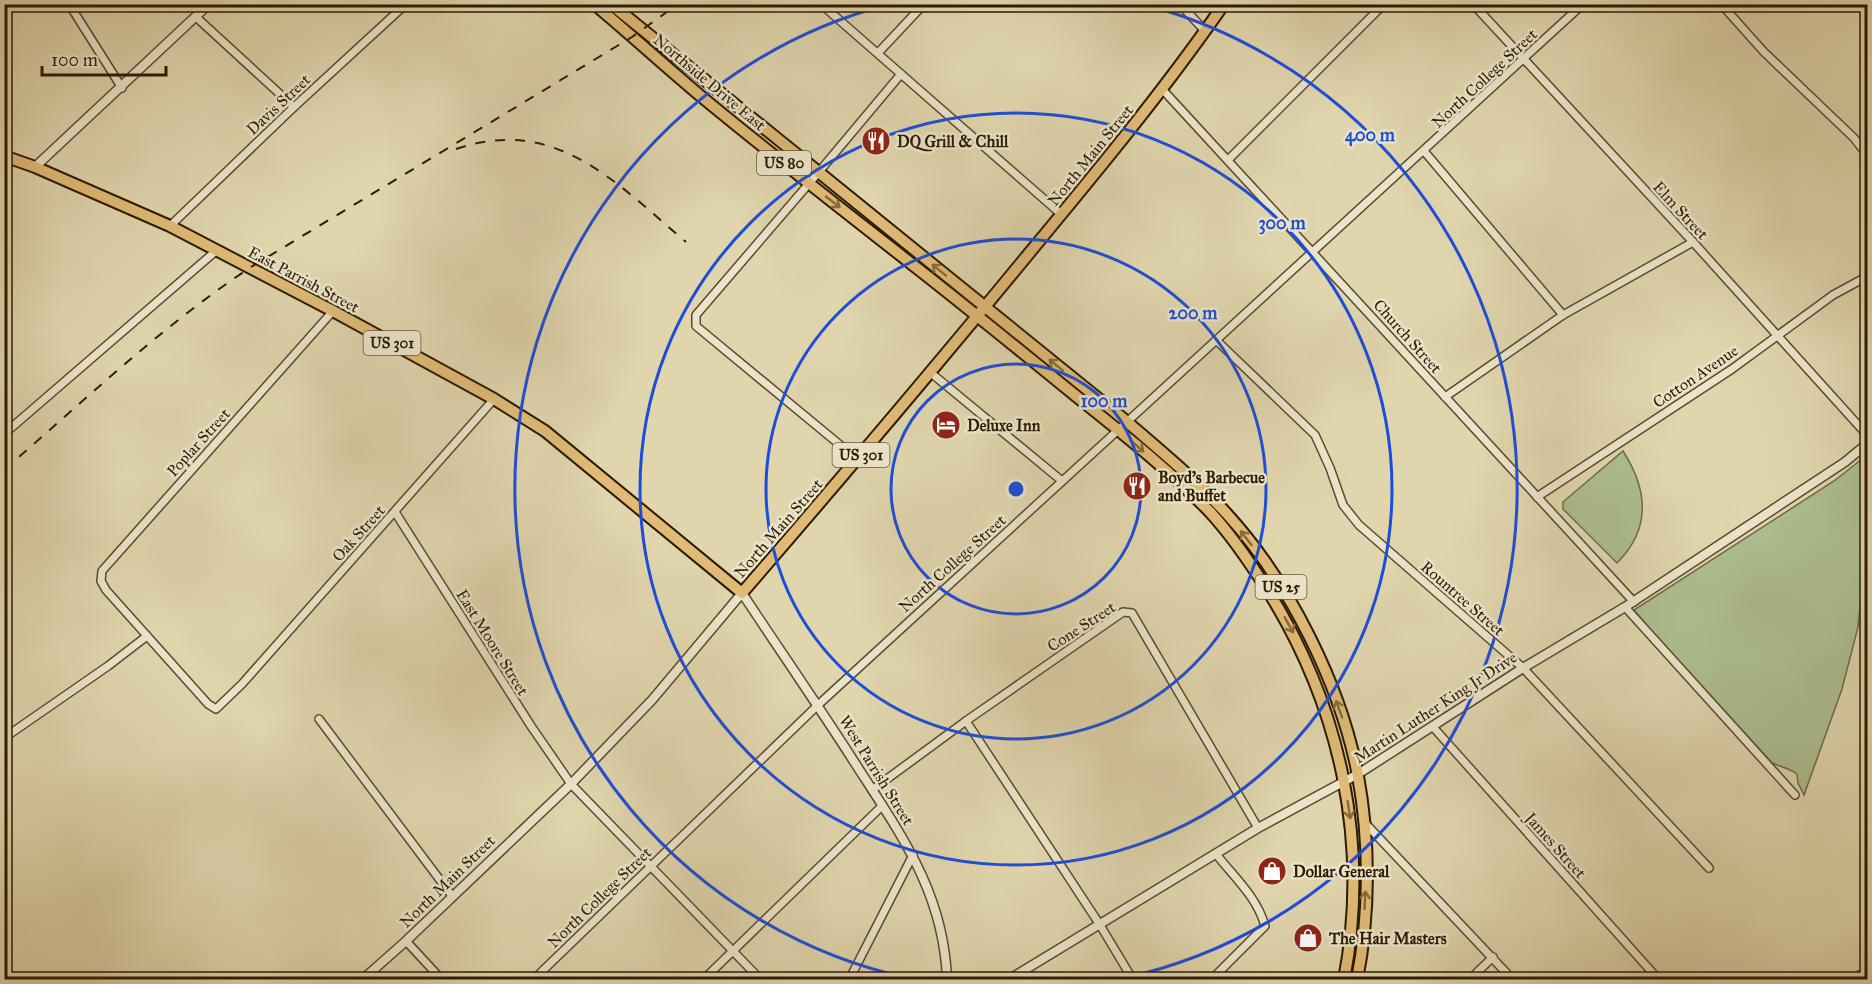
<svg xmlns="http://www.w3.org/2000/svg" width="1872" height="984" viewBox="0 0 1872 984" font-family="'IM FELL Great Primer',serif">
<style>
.green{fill:#adbe8e;stroke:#6c6c49;stroke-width:1.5}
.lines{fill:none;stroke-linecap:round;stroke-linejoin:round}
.minor-casing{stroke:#584a2e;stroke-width:10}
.tertiary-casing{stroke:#584a2e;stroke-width:11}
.primary-casing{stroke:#2b1b04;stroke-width:14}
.minor{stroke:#ebe4ca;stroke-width:7}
.tertiary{stroke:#ebe4ca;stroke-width:8}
.primary{stroke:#e0ba76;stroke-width:10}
.rail{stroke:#2b1b04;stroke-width:2;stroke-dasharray:10 10;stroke-linecap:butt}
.oneway{stroke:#866a3d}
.ring{fill:none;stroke:#1d4ed8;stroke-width:3}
.labels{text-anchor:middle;stroke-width:5;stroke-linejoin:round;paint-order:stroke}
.shield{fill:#ebe4ca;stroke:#65573f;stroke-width:1.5}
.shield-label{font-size:15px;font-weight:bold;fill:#2b1b04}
.street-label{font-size:16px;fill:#2b1b04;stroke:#ebe4ca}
.poi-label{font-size:16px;font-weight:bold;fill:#2b1b04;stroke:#ebe4ca;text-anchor:start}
.centre{fill:#1d4ed8;stroke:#ebe4ca;stroke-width:3}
.ring-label{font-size:18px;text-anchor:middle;font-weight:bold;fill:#1d4ed8;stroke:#ebe4ca;stroke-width:5;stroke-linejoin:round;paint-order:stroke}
</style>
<rect width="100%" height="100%" fill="#e0d5ad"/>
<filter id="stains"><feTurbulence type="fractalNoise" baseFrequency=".00333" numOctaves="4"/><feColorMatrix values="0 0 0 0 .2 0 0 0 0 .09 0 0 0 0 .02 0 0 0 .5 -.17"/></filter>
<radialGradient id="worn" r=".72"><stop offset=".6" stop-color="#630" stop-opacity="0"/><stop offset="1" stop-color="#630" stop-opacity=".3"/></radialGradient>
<g class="green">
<path d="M1623,451C1648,490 1651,529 1617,563L1563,509V502Z"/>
<path d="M1867,455V537L1858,627L1842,689L1804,795L1798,783L1797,774C1789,768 1781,767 1772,763L1655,635L1634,610L1834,481Z"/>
</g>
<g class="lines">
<g class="minor-casing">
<g id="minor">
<polyline points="69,4 122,88"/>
<polyline points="821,4 1061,214"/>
<polyline points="1180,4 1205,31"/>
<polyline points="1473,4 1693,242 1868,436"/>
<polyline points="1721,4 1764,52 1854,138 1868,156"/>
<polyline points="196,17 294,107"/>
<polyline points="878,53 924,4"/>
<polyline points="1162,89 1634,602"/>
<polyline points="1424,151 1563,315"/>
<polyline points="1228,160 1384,4"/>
<polyline points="170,226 294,107 406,4"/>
<polyline points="333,311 102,571 101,581 106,590 208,704 216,709 242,684 494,399"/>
<polyline points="1216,340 1315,435 1330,468 1343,505 1359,525 1523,668 1709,868"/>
<polyline points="931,373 1062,481"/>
<polyline points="1445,397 1563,315 1693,242"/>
<polyline points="4,434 217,250"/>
<polyline points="857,459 696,326 696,315 818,173 901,74"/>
<polyline points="1537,497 1732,369 1833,295 1868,276"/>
<polyline points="395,512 531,726 571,784 761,980"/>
<polyline points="1625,607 1795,795"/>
<polyline points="319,719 452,896"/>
<polyline points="966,721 1100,925 1133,980"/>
<polyline points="1433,727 1659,980"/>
<polyline points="4,738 108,666 147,636"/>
<polyline points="872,790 966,721 1123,612 1132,613 1258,828"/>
<polyline points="1364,822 1513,980"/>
<polyline points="406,941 442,980"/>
<polyline points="1859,975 1862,980"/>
<polyline points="533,980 818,705 1583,4"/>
<polyline points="703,980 882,806"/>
<polyline points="849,980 913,855"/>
<path d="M1211,980L1265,926C1257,897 1234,877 1216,854"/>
<polyline points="1469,980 1493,957"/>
</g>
</g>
<g class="tertiary-casing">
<g id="tertiary">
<polyline points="35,167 209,4"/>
<path d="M362,980L406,941L571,784L652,700L742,593C779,649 817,704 853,760C899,832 944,891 947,980"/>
<polyline points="1008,980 1258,828 1358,774 1523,668 1625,607 1845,462 1868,443"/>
</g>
</g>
<g class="primary-casing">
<g id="primary">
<path d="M594,4C631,35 666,67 703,98C772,155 843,210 913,265C968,308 1022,352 1076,396C1122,433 1169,470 1210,512C1232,536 1251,564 1268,591C1341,708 1370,844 1344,980"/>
<path d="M611,4L1126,421C1161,451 1196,480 1227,514C1289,582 1341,685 1358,776C1370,841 1370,914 1357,980"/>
<path d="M4,156L35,167L170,226L333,311L494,399L545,431L742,593C838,482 933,370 1026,257C1094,175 1163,92 1224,4"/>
</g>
</g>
<use href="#minor" class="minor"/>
<use href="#tertiary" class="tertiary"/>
<use href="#primary" class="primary"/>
<g class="rail">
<path d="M456,149C556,115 616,183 686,242"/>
<path d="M4,470C85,400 162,326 251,267L632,37L678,4"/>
</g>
</g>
<defs><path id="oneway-shaft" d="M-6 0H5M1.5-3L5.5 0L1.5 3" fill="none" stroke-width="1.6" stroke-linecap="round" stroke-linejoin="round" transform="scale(1.5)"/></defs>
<g class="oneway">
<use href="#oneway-shaft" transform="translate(833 202) rotate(38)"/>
<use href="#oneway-shaft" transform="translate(939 270) rotate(-141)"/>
<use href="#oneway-shaft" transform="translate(1056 365) rotate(-141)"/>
<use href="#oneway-shaft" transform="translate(1137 446) rotate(41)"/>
<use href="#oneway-shaft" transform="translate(1246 538) rotate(-128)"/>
<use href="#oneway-shaft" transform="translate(1289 625) rotate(61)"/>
<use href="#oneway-shaft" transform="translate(1339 709) rotate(-110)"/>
<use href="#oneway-shaft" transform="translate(1349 810) rotate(81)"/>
<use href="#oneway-shaft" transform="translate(1365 900) rotate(-87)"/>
</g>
<g class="ring">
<circle cx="1016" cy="489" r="125"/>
<circle cx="1016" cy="489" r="250"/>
<circle cx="1016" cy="489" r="376"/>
<path d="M912 979A501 501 0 0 1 886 5M1146 5A501 501 0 0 1 1120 979"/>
</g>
<defs>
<g id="restaurant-disc" transform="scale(1.5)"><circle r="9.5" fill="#8f2418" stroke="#ebe4ca"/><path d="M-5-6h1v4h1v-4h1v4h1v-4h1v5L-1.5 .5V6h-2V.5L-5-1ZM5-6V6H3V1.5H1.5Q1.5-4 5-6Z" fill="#fff"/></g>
<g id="hotel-disc" transform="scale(1.5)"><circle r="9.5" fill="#8f2418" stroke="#ebe4ca"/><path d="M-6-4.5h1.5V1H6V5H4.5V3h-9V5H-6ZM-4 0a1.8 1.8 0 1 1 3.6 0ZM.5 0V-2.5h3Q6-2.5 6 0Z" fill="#fff"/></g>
<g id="shop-disc" transform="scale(1.5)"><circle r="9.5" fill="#8f2418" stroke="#ebe4ca"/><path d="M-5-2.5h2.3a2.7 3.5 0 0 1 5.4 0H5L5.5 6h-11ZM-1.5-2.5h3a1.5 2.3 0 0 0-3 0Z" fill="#fff"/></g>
</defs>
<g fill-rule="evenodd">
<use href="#restaurant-disc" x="876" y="141"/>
<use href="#hotel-disc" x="946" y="425"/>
<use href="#restaurant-disc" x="1137" y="486"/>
<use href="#shop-disc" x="1272" y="871"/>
<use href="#shop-disc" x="1308" y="938"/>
</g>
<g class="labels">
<g class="shield">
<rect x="757" y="151" width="54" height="24" rx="4.5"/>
<rect x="363.5" y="331" width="57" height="24" rx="4.5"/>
<rect x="832.5" y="443" width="57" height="24" rx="4.5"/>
<rect x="1255.5" y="575" width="51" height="24" rx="4.5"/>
</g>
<g class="shield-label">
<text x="784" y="168">US 80</text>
<text x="392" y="348">US 301</text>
<text x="861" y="460">US 301</text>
<text x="1281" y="592">US 25</text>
</g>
<g class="street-label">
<text transform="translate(1484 78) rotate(-43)" y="6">North College Street</text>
<text transform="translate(710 82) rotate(40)" y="6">Northside Drive East</text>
<text transform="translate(278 104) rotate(-43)" y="6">Davis Street</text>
<text transform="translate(1090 155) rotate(-51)" y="6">North Main Street</text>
<text transform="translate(1681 210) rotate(47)" y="6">Elm Street</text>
<text transform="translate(304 279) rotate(28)" y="6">East Parrish Street</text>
<text transform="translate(1408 336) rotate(48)" y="6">Church Street</text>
<text transform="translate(1695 376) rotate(-34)" y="6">Cotton Avenue</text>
<text transform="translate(198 442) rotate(-48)" y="6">Poplar Street</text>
<text transform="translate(778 528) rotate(-49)" y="6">North Main Street</text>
<text transform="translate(358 533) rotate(-48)" y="6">Oak Street</text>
<text transform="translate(952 563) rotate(-42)" y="6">North College Street</text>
<text transform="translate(1463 598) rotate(41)" y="6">Rountree Street</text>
<text transform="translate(1081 626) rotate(-33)" y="6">Cone Street</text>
<text transform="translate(493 642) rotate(58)" y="6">East Moore Street</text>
<text transform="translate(1435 707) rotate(-33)" y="6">Martin Luther King Jr Drive</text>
<text transform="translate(877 770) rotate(58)" y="6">West Parrish Street</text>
<text transform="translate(1556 845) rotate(48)" y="6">James Street</text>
<text transform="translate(447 881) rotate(-44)" y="6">North Main Street</text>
<text transform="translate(599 897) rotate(-44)" y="6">North College Street</text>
</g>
<g class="poi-label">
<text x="897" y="147">DQ Grill &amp; Chill</text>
<text x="967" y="431">Deluxe Inn</text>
<text x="1158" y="483">Boyd's Barbecue<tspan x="1158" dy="18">and Buffet</tspan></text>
<text x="1293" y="877">Dollar General</text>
<text x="1329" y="944">The Hair Masters</text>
</g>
</g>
<circle cx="1016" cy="489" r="9" class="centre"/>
<g class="ring-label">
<text x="1370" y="141">400 m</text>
<text x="1282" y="229">300 m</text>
<text x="1193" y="319">200 m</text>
<text x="1104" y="407">100 m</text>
</g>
<rect width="1872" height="984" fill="none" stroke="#e0d5ad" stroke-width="24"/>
<rect x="6" y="6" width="1860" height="972" fill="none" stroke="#2b1b04" stroke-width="3"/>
<rect x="12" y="12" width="1848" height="960" fill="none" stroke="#2b1b04" stroke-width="1.5"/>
<path d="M42 66v9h124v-9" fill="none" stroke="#2b1b04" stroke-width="3"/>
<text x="51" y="66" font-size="18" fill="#2b1b04" stroke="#ebe4ca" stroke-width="4.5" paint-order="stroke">100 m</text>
<rect width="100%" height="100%" filter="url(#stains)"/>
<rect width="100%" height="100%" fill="url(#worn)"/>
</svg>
